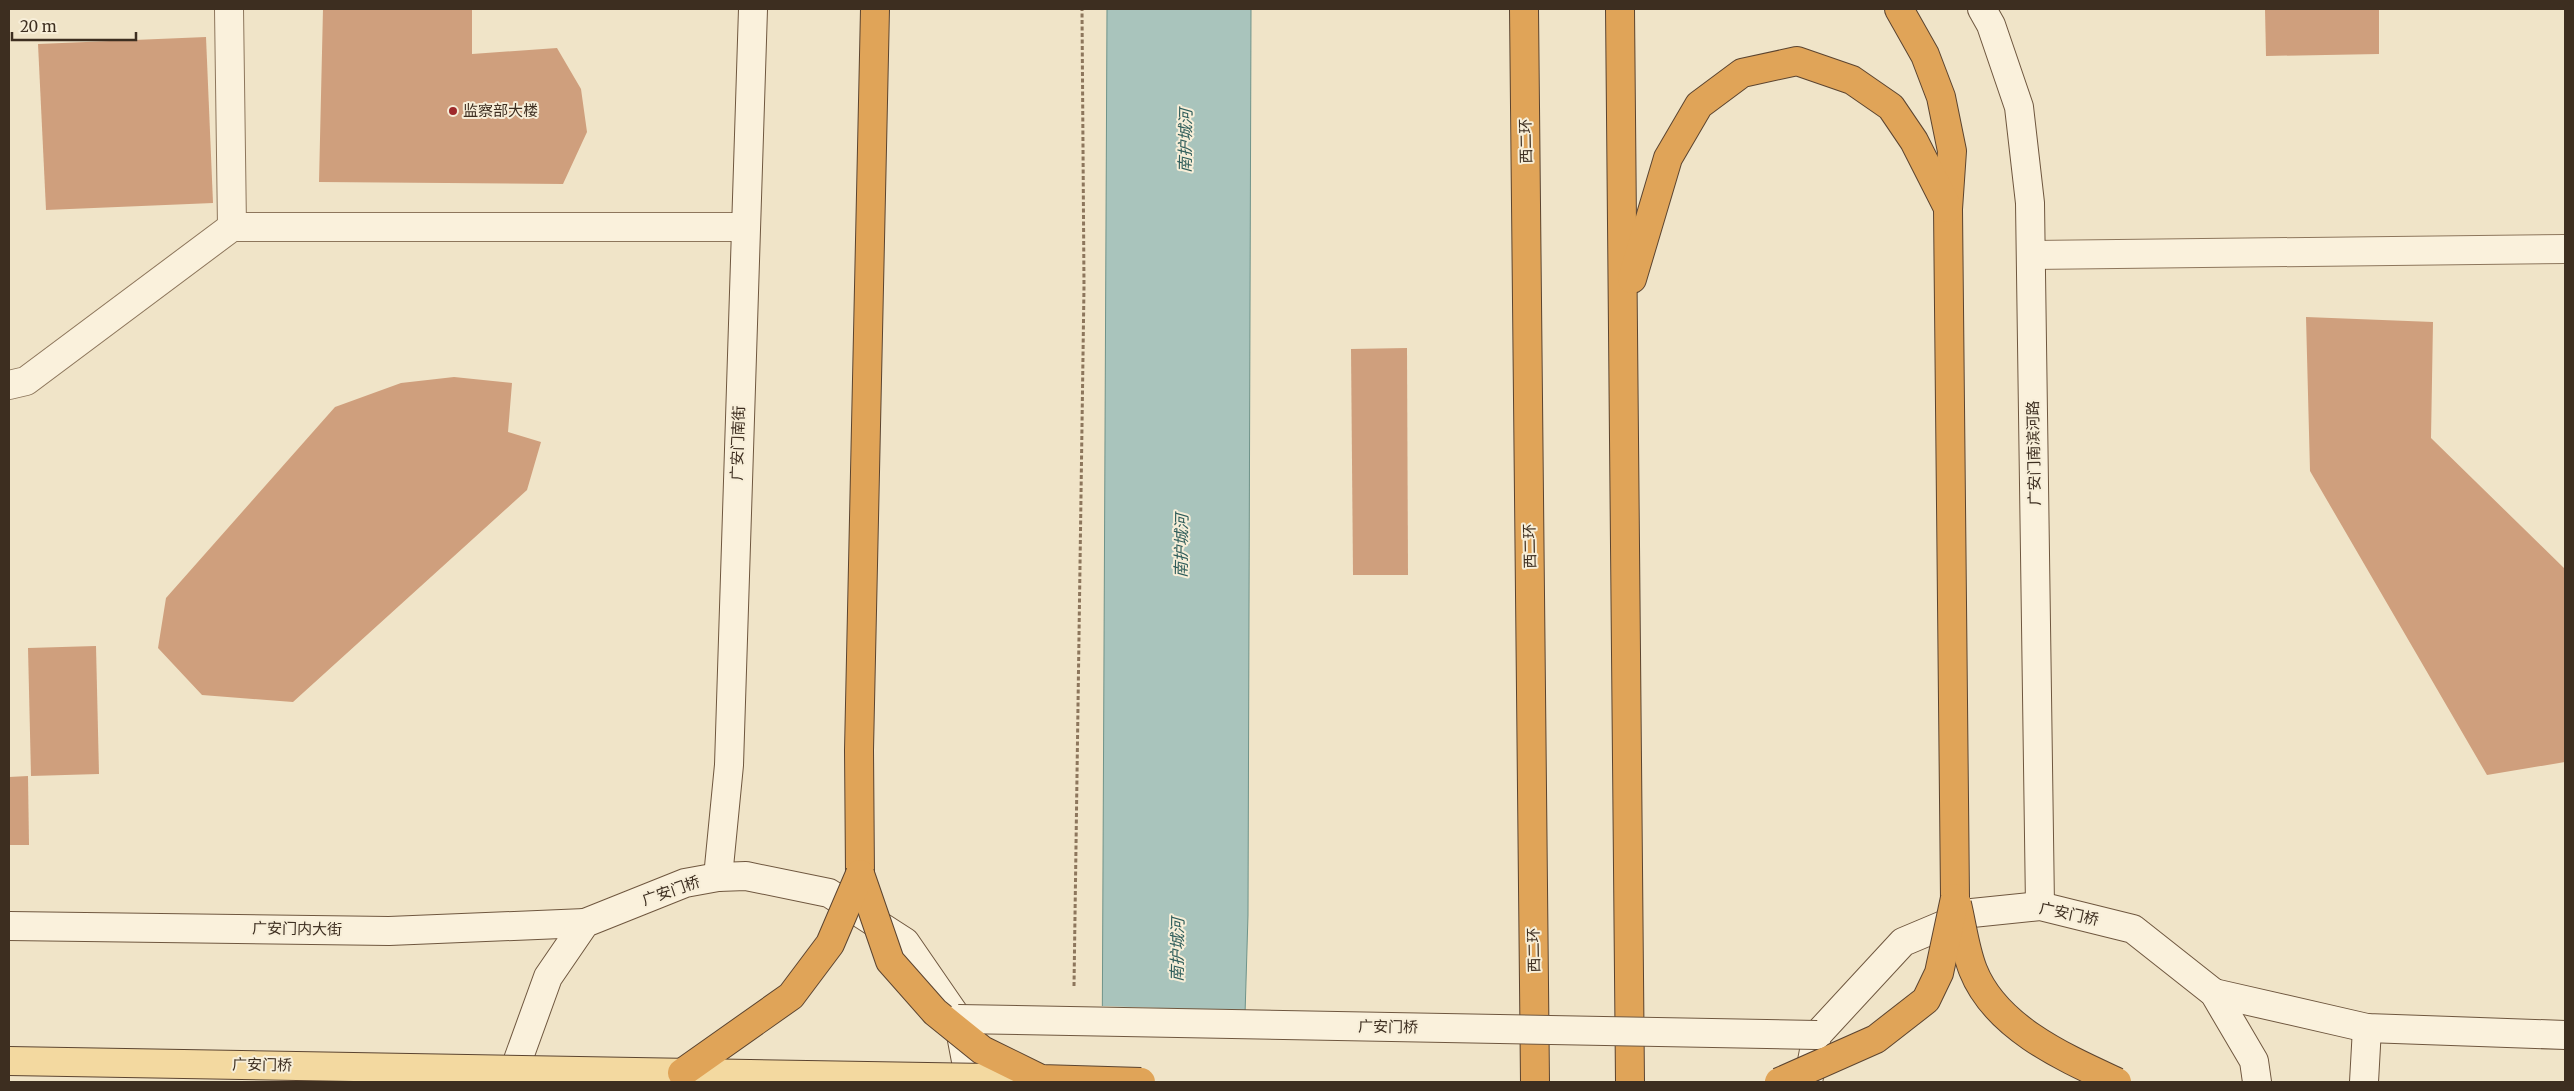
<svg xmlns="http://www.w3.org/2000/svg" width="2574" height="1091" viewBox="0 0 2574 1091" font-family="Merriweather,'Noto Sans SC',serif">
<style>
.water{fill:#a9c4bc;stroke:#6f938a}
.pier{fill:#f0e4c8}
.building{fill:#cf9f7d}
.lines{fill:none;stroke-linecap:round;stroke-linejoin:round}
.street-casing{stroke:#8d765c;stroke-width:30}
.secondary-casing{stroke:#6f573f;stroke-width:30}
.highway-casing{stroke:#5b4430;stroke-width:30}
.path{stroke:#8d765c;stroke-width:3;stroke-dasharray:4 2.5;stroke-linecap:butt}
.street{stroke:#faf1dc;stroke-width:28}
.secondary{stroke:#faf1dc;stroke-width:28}
.highway{stroke:#e0a458;stroke-width:28}
.secondary-bridge-casing{stroke:#6f573f;stroke-width:30;stroke-linecap:butt}
.primary-bridge-casing{stroke:#5b4430;stroke-width:30;stroke-linecap:butt}
.highway-bridge-casing{stroke:#5b4430;stroke-width:30;stroke-linecap:butt}
.secondary-bridge{stroke:#faf1dc;stroke-width:28}
.primary-bridge{stroke:#f3d9a0;stroke-width:28}
.highway-bridge{stroke:#e0a458;stroke-width:28}
.poi-dot{fill:#9e2a2b;stroke:#f7eed8;stroke-width:2}
.labels{text-anchor:middle;stroke-width:4;stroke-linejoin:round;paint-order:stroke}
.poi-label{font-size:15px;fill:#3d2e20;stroke:#f7eed8;text-anchor:start}
.street-label{font-size:15px;fill:#3d2e20;stroke:#f7eed8}
.water-label{font-size:16px;font-style:italic;fill:#2f5d5a;stroke:#f7eed8}
</style>
<rect width="100%" height="100%" fill="#f0e4c8"/>
<polygon class="water" points="1107,9 1251,9 1248,915 1243,1082 1102,1082"/>
<polygon class="pier" points="1101,1006 1247,1011 1245,1082 1100,1082"/>
<g class="building">
<polygon points="323,9 472,9 472,54 557,48 581,89 587,132 563,184 319,182"/>
<polygon points="2265,9 2379,9 2379,54 2266,56"/>
<polygon points="206,37 213,203 46,210 38,44"/>
<polygon points="2306,317 2433,322 2431,438 2565,569 2565,762 2487,775 2310,471"/>
<polygon points="1407,348 1408,575 1353,575 1351,349"/>
<polygon points="454,377 512,383 508,432 541,442 527,490 293,702 202,695 158,648 166,598 335,407 401,383"/>
<polygon points="96,646 99,774 31,776 28,648"/>
<polygon points="28,776 29,845 9,845 9,777"/>
</g>
<g class="lines">
<g class="street-casing">
<g id="street">
<polyline points="229,9 232,227"/>
<polyline points="2031,255 2565,249"/>
<polyline points="9,385 26,381 232,227 744,227"/>
</g>
</g>
<g class="secondary-casing">
<g id="secondary">
<polyline points="1982,9 1991,25 2019,107 2030,203 2040,906"/>
<polyline points="718,877 729,765 753,9"/>
<polyline points="9,926 389,931 585,923"/>
<polyline points="2214,993 2367,1028 2565,1035"/>
<polyline points="510,1082 548,977 585,923 685,883 718,877 746,876 829,893 905,942 958,1019 970,1082"/>
<polyline points="1808,1082 1817,1035 1903,942 1972,913 2040,906 2133,929 2214,993 2254,1061 2257,1082"/>
<polyline points="2364,1082 2367,1028"/>
</g>
</g>
<g class="highway-casing">
<g id="highway">
<polyline points="1524,9 1535,1082"/>
<polyline points="1620,9 1630,1082"/>
<polyline points="1899,9 1925,55 1941,97 1952,151 1948,209 1955,898"/>
<polyline points="1632,279 1668,158 1699,105 1742,73 1797,61 1852,80 1891,107 1914,141 1948,208"/>
<polyline points="860,874 859,750 875,9"/>
</g>
</g>
<polyline class="path" points="1074,986 1084,286 1082,9"/>
<use href="#street" class="street"/>
<use href="#secondary" class="secondary"/>
<use href="#highway" class="highway"/>
<g class="secondary-bridge-casing">
<polyline id="secondary-bridge" points="958,1019 1817,1035"/>
</g>
<g class="primary-bridge-casing">
<polyline id="primary-bridge" points="9,1061 1041,1079"/>
</g>
<g class="highway-bridge-casing">
<g id="highway-bridge">
<polyline points="860,874 890,961 935,1012 982,1050 1041,1079 1141,1082"/>
<path d="M1957,904C1962,925 1965,950 1973,970C1996,1028 2065,1058 2117,1082"/>
<polyline points="682,1073 791,996 830,944 860,874"/>
<polyline points="1779,1082 1876,1039 1926,1000 1939,973 1955,898"/>
</g>
</g>
<use href="#secondary-bridge" class="secondary-bridge"/>
<use href="#primary-bridge" class="primary-bridge"/>
<use href="#highway-bridge" class="highway-bridge"/>
</g>
<circle class="poi-dot" cx="453" cy="111" r="5"/>
<g class="labels">
<g class="poi-label">
<text x="463" y="116">监察部大楼</text>
</g>
<g class="street-label">
<text transform="translate(1526 141) rotate(-91)" y="5">西二环</text>
<text transform="translate(738 443) rotate(-88)" y="5">广安门南街</text>
<text transform="translate(2034 453) rotate(-91)" y="5">广安门南滨河路</text>
<text transform="translate(1530 546) rotate(-91)" y="5">西二环</text>
<text transform="translate(671 891) rotate(-19)" y="5">广安门桥</text>
<text transform="translate(2069 914) rotate(12)" y="5">广安门桥</text>
<text transform="translate(297 929) rotate(1)" y="5">广安门内大街</text>
<text transform="translate(1534 950) rotate(-91)" y="5">西二环</text>
<text transform="translate(1388 1027) rotate(1)" y="5">广安门桥</text>
<text transform="translate(262 1065) rotate(1)" y="5">广安门桥</text>
</g>
<g class="water-label">
<text transform="translate(1185 141) rotate(-89)" y="6">南护城河</text>
<text transform="translate(1181 546) rotate(-89)" y="6">南护城河</text>
<text transform="translate(1177 950) rotate(-89)" y="6">南护城河</text>
</g>
</g>
<rect width="2574" height="1091" fill="none" stroke="#3d2e20" stroke-width="20"/>
<path d="M12 32v8h124v-8" fill="none" stroke="#3d2e20" stroke-width="2.5"/>
<text x="20" y="32" font-size="15" fill="#3d2e20" stroke="#f7eed8" stroke-width="4" paint-order="stroke">20 m</text>
</svg>
